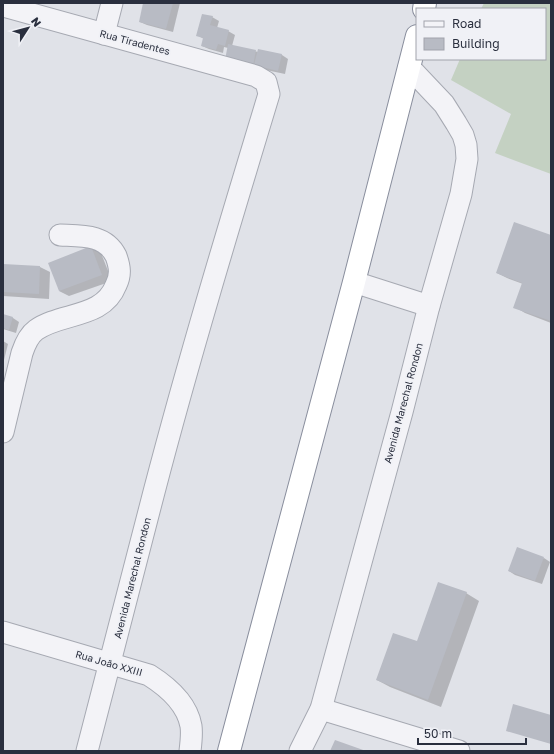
<svg xmlns="http://www.w3.org/2000/svg" width="554" height="754" viewBox="0 0 554 754" font-family="'Golos Text',sans-serif">
<style>
.grass{fill:#c4d1c2}
.shadow{fill:#0003}
.building{fill:#b8bbc4}
.lines{fill:none;stroke-linecap:round;stroke-linejoin:round}
.minor-casing{stroke:#a6a9b2;stroke-width:23}
.highway-casing{stroke:#898e9d;stroke-width:24}
.minor{stroke:#f3f3f7;stroke-width:21}
.highway{stroke:#fff;stroke-width:22}
.labels{text-anchor:middle;stroke-width:3.5;stroke-linejoin:round;paint-order:stroke}
.street-label{font-size:10px;fill:#2a2f3e;stroke:#f0f1f6}
</style>
<rect width="100%" height="100%" fill="#e0e2e8"/>
<polygon class="grass" points="484,3 551,3 551,174 495,153 511,114 451,80 460,59 545,59 545,9 481,9"/>
<g class="shadow">
<polygon points="145,3 180,3 173,32 147,25 140,22"/>
<polygon points="212,17 219,21 217,28 228,31 235,35 232,46 258,52 282,55 288,59 285,74 232,63 228,48 224,47 223,53 209,49 202,46 204,39 197,35"/>
<polygon points="551,236 551,323 525,313 515,307 523,284 507,278 497,273"/>
<polygon points="91,248 101,253 112,281 69,296 59,291"/>
<polygon points="3,265 40,267 50,272 49,299 3,296"/>
<polygon points="3,315 13,318 19,322 16,333 3,329"/>
<polygon points="3,341 8,344 4,360 3,360"/>
<polygon points="544,558 550,562 542,584 515,575 509,571"/>
<polygon points="466,593 479,601 441,707 390,687 377,680 417,643"/>
</g>
<g class="building">
<polygon points="143,3 173,3 166,29 139,22"/>
<polygon points="202,14 213,16 210,25 229,30 225,46 218,44 216,50 201,46 203,38 196,36"/>
<polygon points="228,44 256,50 253,66 225,60"/>
<polygon points="258,49 282,54 278,71 254,65"/>
<polygon points="514,222 551,235 551,321 513,308 522,283 496,273"/>
<polygon points="91,246 102,275 59,291 48,263"/>
<polygon points="3,264 40,266 39,294 3,292"/>
<polygon points="3,314 13,317 9,330 3,328"/>
<polygon points="517,547 544,557 535,581 508,571"/>
<polygon points="438,582 467,592 428,700 376,680 393,633 417,641"/>
<polygon points="513,704 551,715 551,744 506,731"/>
<polygon points="335,740 366,751 330,751"/>
</g>
<g class="lines">
<g class="minor-casing">
<g id="minor">
<path d="M3,6L256,76L266,82L269,94C229,226 189,358 154,492C131,578 110,665 87,751"/>
<polyline points="104,34 112,3"/>
<polyline points="354,282 429,306"/>
<path d="M3,432L22,353C25,344 29,335 36,330C61,312 103,319 116,285C121,275 120,267 116,256C105,234 81,236 60,235"/>
<path d="M3,632L149,675C168,687 187,703 191,726C192,733 191,743 190,751"/>
<polyline points="321,709 459,751"/>
<polyline points="300,751 321,709 402,412 429,306 461,194 467,159 466,145 463,135 456,123 444,104 409,67"/>
</g>
</g>
<g class="highway-casing">
<g id="highway">
<polyline points="424,9 425,3"/>
<polyline points="229,751 354,282 417,36"/>
</g>
</g>
<use href="#minor" class="minor"/>
<use href="#highway" class="highway"/>
</g>
<g class="labels">
<g class="street-label">
<text transform="translate(135 42) rotate(15)" y="4">Rua Tiradentes</text>
<text transform="translate(403 403) rotate(-75)" y="4">Avenida Marechal Rondon</text>
<text transform="translate(132 578) rotate(-76)" y="4">Avenida Marechal Rondon</text>
<text transform="translate(109 663) rotate(16)" y="4">Rua João XXIII</text>
</g>
</g>
<rect width="554" height="754" fill="none" stroke="#2a2f3e" stroke-width="8"/>
<rect x="416" y="8" width="130" height="52" fill="#f0f1f6" stroke="#a1a3ac"/>
<rect x="424" y="21" width="20" height="6" fill="#f3f3f7" stroke="#a1a3ac"/>
<text x="452" y="28" font-size="12" fill="#2a2f3e">Road</text>
<rect x="424" y="38" width="20" height="12" fill="#b8bbc4" stroke="#a1a3ac"/>
<text x="452" y="48" font-size="12" fill="#2a2f3e">Building</text>
<g transform="translate(28 28) rotate(54)" stroke="#f0f1f6" stroke-width="3" paint-order="stroke">
<path d="M0-3L7 15L0 10L-7 15Z" fill="#2a2f3e"/>
<text y="-6" font-size="11" font-weight="bold" text-anchor="middle" fill="#2a2f3e">N</text>
</g>
<path d="M418 738v6h108v-6" fill="none" stroke="#2a2f3e" stroke-width="2"/>
<text x="424" y="738" font-size="12" fill="#2a2f3e" stroke="#f0f1f6" stroke-width="3" paint-order="stroke">50 m</text>
</svg>
